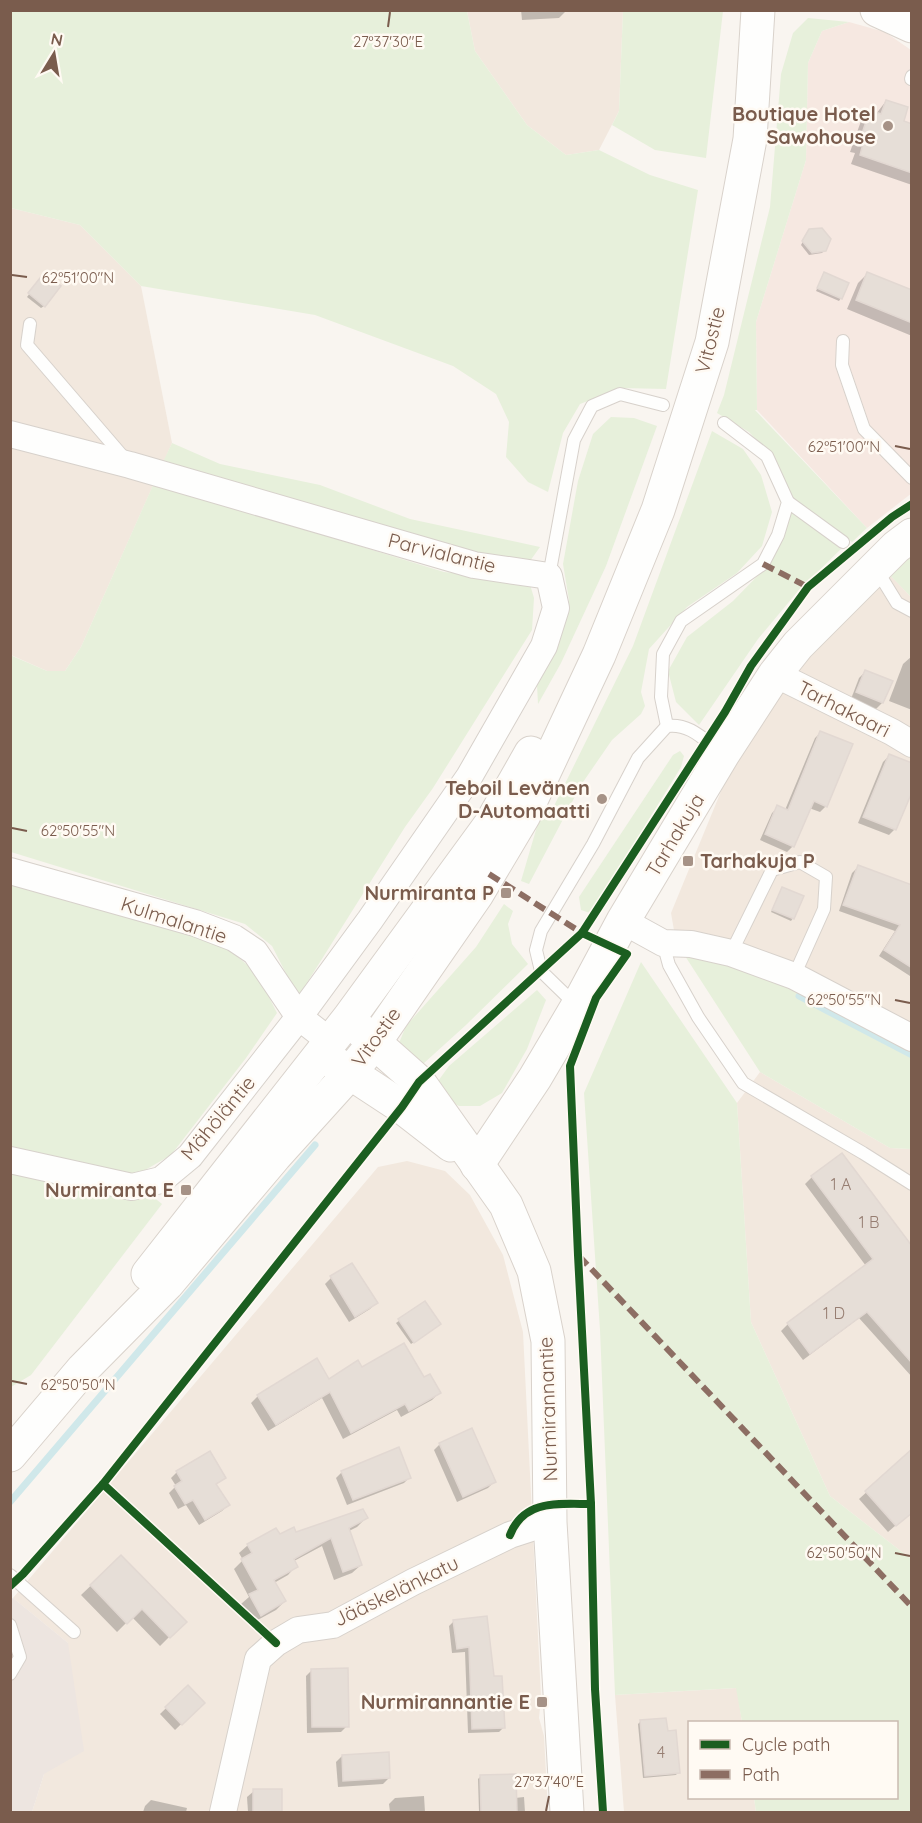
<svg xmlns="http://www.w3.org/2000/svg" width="922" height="1823" viewBox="0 0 922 1823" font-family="Quicksand,sans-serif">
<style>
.residential{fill:#f2e8de}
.commercial{fill:#f6e8e1}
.industrial{fill:#ede5e0}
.green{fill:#e7f0db}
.shadow{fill:#0003}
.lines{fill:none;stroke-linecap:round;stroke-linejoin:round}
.stream{stroke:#d0e8ea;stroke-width:7}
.building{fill:#e6ded7;stroke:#e2d8d2;stroke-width:1.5}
.lane-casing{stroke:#d7d1cb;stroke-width:14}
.street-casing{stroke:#d7d1cb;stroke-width:28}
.secondary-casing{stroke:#d9d2cb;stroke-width:35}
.lane{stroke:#fefefd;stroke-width:12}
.street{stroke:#fefefd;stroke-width:26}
.secondary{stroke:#fefefd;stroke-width:33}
.quiet{stroke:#8d6e63;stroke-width:6;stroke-dasharray:12 6;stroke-linecap:butt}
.cycleway-casing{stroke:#fffaf3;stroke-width:11}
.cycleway{stroke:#1b5e20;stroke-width:8}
.ticks{fill:none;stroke:#7a5c4d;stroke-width:2}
.poi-dot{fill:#a69286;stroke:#fffaf3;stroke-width:2}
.labels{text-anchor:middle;stroke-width:5;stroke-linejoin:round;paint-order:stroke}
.number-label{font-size:16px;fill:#977e72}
.poi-label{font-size:20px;font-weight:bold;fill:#7a5c4d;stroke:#fffaf3;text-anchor:end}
.street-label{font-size:20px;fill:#7a5c4d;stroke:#fffaf3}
.ticks-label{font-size:15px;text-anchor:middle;fill:#7a5c4d;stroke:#fffaf3;stroke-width:5;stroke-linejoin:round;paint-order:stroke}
</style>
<rect width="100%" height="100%" fill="#f9f5f0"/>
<g class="residential">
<polygon points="467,11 623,11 619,111 599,150 566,155 527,125 475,51"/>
<polygon points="11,208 80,225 141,286 172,443 81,647 65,671 47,671 11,655"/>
<polygon points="886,571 911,597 911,1044 676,942 671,913 731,767 792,672"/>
<polygon points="760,1072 890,1148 911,1149 911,1559 830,1496 751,1322 737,1103"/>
<polygon points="407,1161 445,1171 470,1195 503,1255 523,1332 541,1697 539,1718 544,1736 548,1812 32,1812 44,1774 68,1643 13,1598 378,1167"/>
<polygon points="737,1688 742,1722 690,1722 690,1798 754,1798 756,1812 624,1812 615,1695"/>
</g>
<polygon class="commercial" points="849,22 885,32 911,50 912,493 867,528 757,410 756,322 806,160 808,63 822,31"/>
<polygon class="industrial" points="13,1598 68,1643 84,1751 44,1774 32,1812 11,1812 10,1600"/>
<g class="green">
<polygon points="11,10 467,11 475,51 527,125 566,155 599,150 650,175 698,190 666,389 621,388 580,404 563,433 548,492 528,482 506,457 509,422 496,394 453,366 315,315 141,286 80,225 11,208"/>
<polygon points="623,11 723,11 706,158 655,150 612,125 619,111"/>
<polygon points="808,18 849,22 822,31 808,63 806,160 756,322 757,410 755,410 867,528 852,542 790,497 769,453 749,432 717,413 724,395 770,207 781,74 793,33"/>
<polygon points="611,417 634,418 657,426 606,566 561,663 538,704 537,685 569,600 563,564 578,481 593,434"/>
<polygon points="712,431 743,449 761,475 772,512 762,546 737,573 687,607 649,649 641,692 645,706 641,714 612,740 581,785 529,884 521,881 538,823 554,806 633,646"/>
<polygon points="172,443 220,464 320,485 410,519 540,547 530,561 440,547 163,462"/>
<polygon points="154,483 444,572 529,581 534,598 532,630 433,788 405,827 298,997 272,946 245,924 11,852 10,655 47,671 65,671 81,647"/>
<polygon points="792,511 841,549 798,591 758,639 699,725 676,702 668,671 687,637 733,601 770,563"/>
<polygon points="911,549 911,597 886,571"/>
<polygon points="680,751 684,756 681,767 595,907 590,913 581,910 579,897 673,755"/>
<polygon points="11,885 220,942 257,973 277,1013 246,1058 171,1155 135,1176 11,1146"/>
<polygon points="504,904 513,911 508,924 512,944 528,964 466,1025 423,1064 399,1043 406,1026 476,947"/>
<polygon points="676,942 784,979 911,1044 911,1149 890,1148 760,1072"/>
<polygon points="641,962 737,1103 751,1322 830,1496 911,1559 911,1812 756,1812 754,1798 896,1798 896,1722 742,1722 736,1688 615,1695 600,1330 584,1093"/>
<polygon points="537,990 546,1000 527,1049 502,1093 480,1106 459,1106 443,1098 433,1088 449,1066"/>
<polygon points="10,1171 152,1196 162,1204 31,1375 11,1387"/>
</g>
<g class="shadow">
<polygon points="521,10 565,10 565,12 559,18 522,20"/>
<polygon points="886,101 902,122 912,126 912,185 851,164 855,153 850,152 861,121 870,112 876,114"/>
<polygon points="809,230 825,250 822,253 809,255 801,245"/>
<polygon points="868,273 909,291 912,285 912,336 847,309 858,283"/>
<polygon points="824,274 841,298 839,301 816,291"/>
<polygon points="42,277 44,306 41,308 27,297"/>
<polygon points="912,656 912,710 889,701 903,664"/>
<polygon points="865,672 882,703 876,709 851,699 859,678"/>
<polygon points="821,732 826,806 820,812 809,808 793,846 787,852 760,840 772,813 778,807 785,810 815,738"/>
<polygon points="889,756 895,829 889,835 858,823 883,762"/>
<polygon points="858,867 912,886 912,975 910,976 879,956 895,931 839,911 852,873"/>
<polygon points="782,889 793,918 791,921 771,912"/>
<polygon points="812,1177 912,1294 912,1377 859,1318 803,1360 781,1331 788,1324 866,1266 805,1184"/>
<polygon points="331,1278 376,1303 370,1309 349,1322 325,1284"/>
<polygon points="424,1303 436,1327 411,1344 396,1323"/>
<polygon points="361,1369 424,1379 439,1393 432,1400 401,1417 397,1410 343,1439 322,1398 268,1431 251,1403 258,1396 329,1381"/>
<polygon points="440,1444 494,1482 488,1488 457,1502 434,1450"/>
<polygon points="912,1451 912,1511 888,1532 859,1499"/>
<polygon points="177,1472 224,1477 215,1485 228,1505 222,1511 199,1525 186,1505 178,1509 169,1493 176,1486 171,1478"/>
<polygon points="342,1472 410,1477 404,1483 347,1505 336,1478"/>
<polygon points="366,1518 357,1527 349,1531 361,1565 352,1573 334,1580 322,1546 294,1561 296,1566 288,1575 274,1583 285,1601 276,1610 252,1623 241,1604 249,1597 234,1569 243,1560 239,1553 248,1545 279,1536"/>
<polygon points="121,1557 175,1631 160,1646 132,1617 117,1632 81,1595"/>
<polygon points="454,1621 493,1677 504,1727 499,1732 468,1733 465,1652 452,1653 449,1626"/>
<polygon points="312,1670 347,1726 341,1732 307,1733 306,1676"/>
<polygon points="188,1687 203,1703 175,1730 160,1714"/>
<polygon points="641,1721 678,1772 676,1775 643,1778 638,1724"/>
<polygon points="342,1756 389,1778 383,1784 338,1787 336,1762"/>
<polygon points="480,1777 515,1798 524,1797 525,1812 479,1812 478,1779"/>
<polygon points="254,1791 280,1811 278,1812 248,1812 247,1797"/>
<polygon points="424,1796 425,1812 390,1812 389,1804 395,1798"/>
<polygon points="151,1800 187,1808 186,1812 143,1812 145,1806"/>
</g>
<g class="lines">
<g class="stream">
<polyline points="799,996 912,1055"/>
<polyline points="10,1502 315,1145"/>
</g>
</g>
<g class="building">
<polygon points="886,100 908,107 904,121 912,124 912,173 860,155 863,144 859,142 870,110 881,114"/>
<polygon points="822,228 831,239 826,251 812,253 802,241 809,229"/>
<polygon points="824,272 849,283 842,299 817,288"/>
<polygon points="867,272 912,290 912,323 856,300"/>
<polygon points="44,273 61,286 45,307 28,293"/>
<polygon points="865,670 893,681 883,703 856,692"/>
<polygon points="820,731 853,744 827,807 814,801 794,847 765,834 777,805 788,810"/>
<polygon points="889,754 912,763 912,792 896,830 863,817"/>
<polygon points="858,865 912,885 912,968 884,950 900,925 843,905"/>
<polygon points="782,887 804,896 794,919 772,910"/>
<polygon points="842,1153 912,1246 912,1363 867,1312 810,1354 787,1323 873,1259 811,1176"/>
<polygon points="352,1263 378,1303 355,1317 330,1276"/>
<polygon points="425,1301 441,1324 414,1343 398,1319"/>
<polygon points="404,1343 424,1377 430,1374 441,1393 409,1411 405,1404 351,1433 330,1392 276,1425 257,1395 317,1358 329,1379 358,1360 362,1367"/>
<polygon points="472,1428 496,1482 463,1497 439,1443"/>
<polygon points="399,1447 411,1478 353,1500 341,1471"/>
<polygon points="912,1449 912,1513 896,1526 865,1491"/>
<polygon points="210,1451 226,1478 216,1484 230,1505 205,1520 193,1500 185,1504 174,1486 182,1481 176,1471"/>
<polygon points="363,1509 368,1518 349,1528 362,1565 343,1572 331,1538 294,1559 298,1567 274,1580 286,1601 261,1616 249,1594 258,1590 241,1559 252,1553 247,1544 276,1528 280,1534 294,1527 296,1532"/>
<polygon points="121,1555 187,1622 170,1638 142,1609 127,1624 90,1585"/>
<polygon points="487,1616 494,1676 502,1676 505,1728 472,1729 469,1647 457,1649 453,1620"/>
<polygon points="348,1668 349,1727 312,1727 311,1669"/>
<polygon points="188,1685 205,1703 182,1725 165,1707"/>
<polygon points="666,1718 668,1731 676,1730 680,1773 645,1776 640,1720"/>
<polygon points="389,1752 390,1778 343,1781 342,1755"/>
<polygon points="516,1774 517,1812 481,1812 480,1775"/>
<polygon points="253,1789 282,1789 282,1811 253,1812"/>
</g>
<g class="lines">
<g class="lane-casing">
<g id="lane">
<polyline points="911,79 912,76"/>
<polyline points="30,324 27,345 125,459"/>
<polyline points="843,341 842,365 864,429 912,478"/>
<polyline points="788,502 843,542"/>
<polyline points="549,576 574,440 592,406 620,394 663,405"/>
<polyline points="881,577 897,603 912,611"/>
<polyline points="667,726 661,697 663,654 681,621 763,564 778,535 788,502 767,456 724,423"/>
<polyline points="663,943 669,965 698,1017 743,1083 863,1153 912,1184"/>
<polyline points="731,953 772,870 800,862 826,877 824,909 794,976"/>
<path d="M577,1006L541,971L536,950L541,931L593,844L638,758L667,726C690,723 704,740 722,753"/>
<polyline points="10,1575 74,1632"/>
<polyline points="10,1625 20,1657 10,1674"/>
</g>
</g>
<g class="street-casing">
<g id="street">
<polyline points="10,434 130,465 474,565 549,576 556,608 544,646 469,777 370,920 299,1017 190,1156 161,1180 132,1187 10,1160"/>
<polyline points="775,674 892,732 912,744"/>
<polyline points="10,871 195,923 234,938 255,952 299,1017 331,1042"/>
<polyline points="623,921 663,943 691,944 731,953 794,976 912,1038"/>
<polyline points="223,1812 258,1659 276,1643 298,1630 333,1625 413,1582 510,1535 550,1522"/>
</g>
</g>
<g class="secondary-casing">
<g id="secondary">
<polyline points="877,10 912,26"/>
<polyline points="358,1028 419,1082 506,1205 534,1271 548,1341 550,1522 567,1812"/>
<polyline points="332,1061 402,1107 451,1145"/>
<polyline points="477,1165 535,1078 577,1007 623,921 723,754 775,674 798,645 896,547 912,535"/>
<polyline points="148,1274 349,1018 490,825 531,753"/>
<polyline points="10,1455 83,1369 167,1284 275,1156 350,1073 374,1043 477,894 524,815 599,655 658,510 712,342 750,139 758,10"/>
</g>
</g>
<use href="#lane" class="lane"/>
<use href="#street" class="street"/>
<use href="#secondary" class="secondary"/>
<g class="quiet">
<polyline points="763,564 808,587"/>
<polyline points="489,874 582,933"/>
<polyline points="579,1256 912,1607"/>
</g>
<g class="cycleway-casing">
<g id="cycleway">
<polyline points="582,933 627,954 596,998 570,1066 578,1255 591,1504 595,1689 603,1812"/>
<polyline points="103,1484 276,1643"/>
<path d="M510,1535C524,1499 559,1504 591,1504"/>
<polyline points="10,1586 23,1574 103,1484 402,1107 419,1082 582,933 725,712 751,666 808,587 892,517 912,504"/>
</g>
</g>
<use href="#cycleway" class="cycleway"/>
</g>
<path class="ticks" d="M388,27L390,12M12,275L27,277M895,446L910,449M12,828L27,831M895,1000L910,1003M12,1381L27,1384M895,1553L910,1556M546,1811L549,1796"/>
<g class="poi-dot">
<circle cx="888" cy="126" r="6"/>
<circle cx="602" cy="799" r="6"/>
<rect x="682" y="855" width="12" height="12" rx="3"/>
<rect x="500" y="887" width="12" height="12" rx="3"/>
<rect x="180" y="1184" width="12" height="12" rx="3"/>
<rect x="536" y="1696" width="12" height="12" rx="3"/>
</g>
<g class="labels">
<g class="number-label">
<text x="841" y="1190">1 A</text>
<text x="869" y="1228">1 B</text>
<text x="834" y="1319">1 D</text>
<text x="661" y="1758">4</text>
</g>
<g class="poi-label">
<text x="876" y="121">Boutique Hotel<tspan x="876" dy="23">Sawohouse</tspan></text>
<text x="590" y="795">Teboil Levänen<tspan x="590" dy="23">D-Automaatti</tspan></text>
<text x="700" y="868" text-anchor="start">Tarhakuja P</text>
<text x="494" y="900">Nurmiranta P</text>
<text x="174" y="1197">Nurmiranta E</text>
<text x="530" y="1709">Nurmirannantie E</text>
</g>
<g class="street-label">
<text transform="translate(710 340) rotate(-76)" y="7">Vitostie</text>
<text transform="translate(442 553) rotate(14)" y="7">Parvialantie</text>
<text transform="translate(844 709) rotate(27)" y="7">Tarhakaari</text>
<text transform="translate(675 835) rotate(-59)" y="7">Tarhakuja</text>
<text transform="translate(174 920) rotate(18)" y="7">Kulmalantie</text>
<text transform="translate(376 1037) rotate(-54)" y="7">Vitostie</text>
<text transform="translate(218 1118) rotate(-50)" y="7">Mähöläntie</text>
<text transform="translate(548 1409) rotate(-92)" y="7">Nurmirannantie</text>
<text transform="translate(396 1591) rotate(-26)" y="7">Jääskelänkatu</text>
</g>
</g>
<g class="ticks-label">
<text x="388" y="47">27°37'30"E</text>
<text x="78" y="283">62°51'00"N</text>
<text x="844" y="452">62°51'00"N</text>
<text x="78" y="836">62°50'55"N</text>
<text x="844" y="1005">62°50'55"N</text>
<text x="78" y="1390">62°50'50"N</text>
<text x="844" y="1558">62°50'50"N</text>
<text x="549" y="1787">27°37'40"E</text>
</g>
<rect width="922" height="1823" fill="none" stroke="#7a5c4d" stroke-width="24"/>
<rect x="688" y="1721" width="210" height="78" fill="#fffaf3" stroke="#cabbb1" stroke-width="1.5"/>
<rect x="700" y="1740" width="30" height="9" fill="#1b5e20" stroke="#cabbb1" stroke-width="1.5"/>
<text x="742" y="1751" font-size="18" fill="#7a5c4d">Cycle path</text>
<rect x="700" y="1770" width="30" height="9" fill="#8d6e63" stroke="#cabbb1" stroke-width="1.5"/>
<text x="742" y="1781" font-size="18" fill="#7a5c4d">Path</text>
<g transform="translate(54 54) rotate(11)" stroke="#fffaf3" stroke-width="4.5" paint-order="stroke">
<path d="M0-4.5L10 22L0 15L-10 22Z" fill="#7a5c4d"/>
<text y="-9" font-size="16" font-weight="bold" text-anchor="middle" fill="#7a5c4d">N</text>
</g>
</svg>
